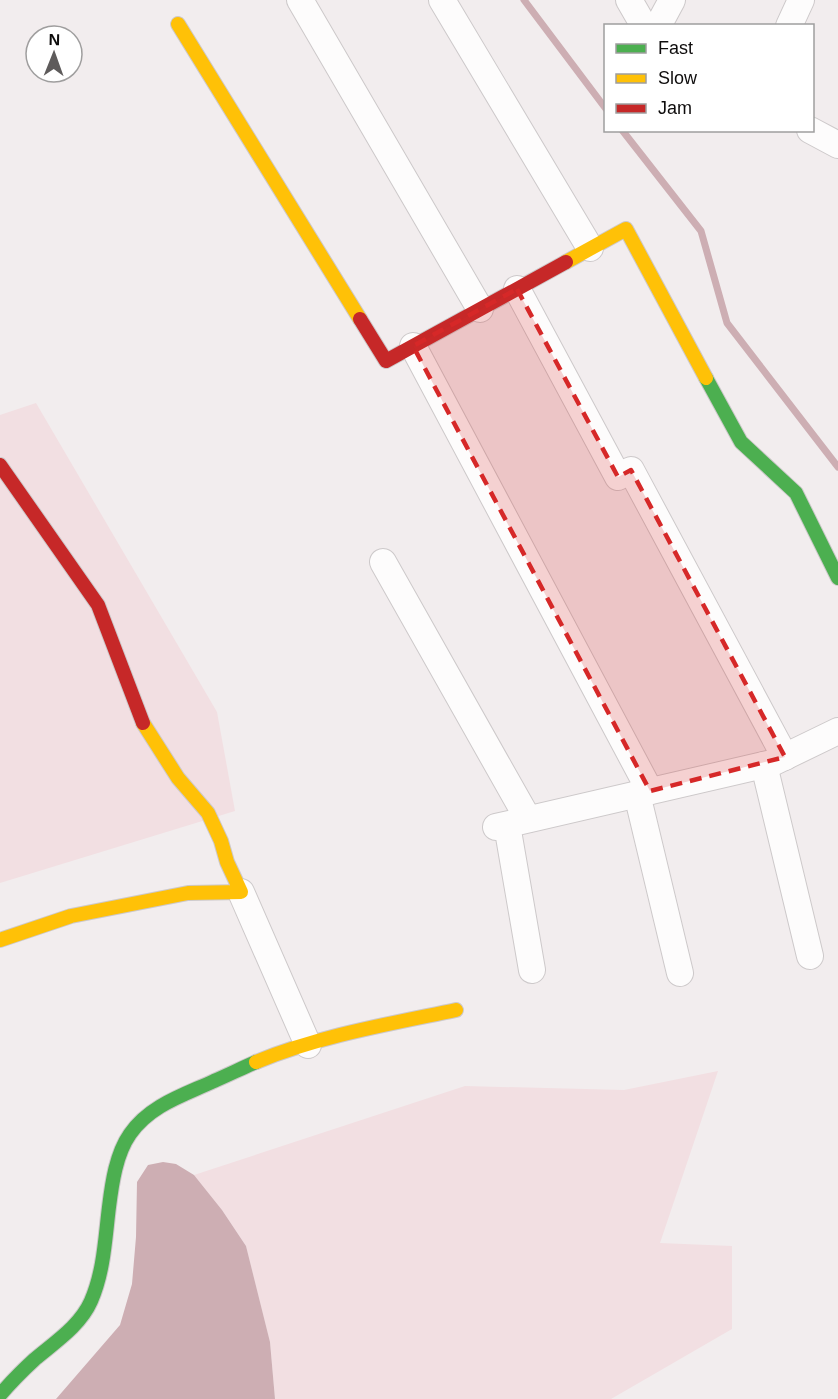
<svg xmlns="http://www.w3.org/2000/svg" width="838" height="1399" viewBox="0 0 838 1399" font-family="Helvetica,sans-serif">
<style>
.green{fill:#f2dfe2}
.water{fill:#cdaeb3}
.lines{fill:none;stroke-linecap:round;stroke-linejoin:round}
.stream{stroke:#cdaeb3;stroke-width:7}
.street-casing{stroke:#cdc9ca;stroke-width:28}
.fast-casing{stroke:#cdc9ca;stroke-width:16}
.slow-casing{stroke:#cdc9ca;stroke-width:16}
.jam-casing{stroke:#cdc9ca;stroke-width:16}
.street{stroke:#fdfcfc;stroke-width:26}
.fast{stroke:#4caf50;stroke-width:14}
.slow{stroke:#ffc107;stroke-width:14}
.jam{stroke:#c62828;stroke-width:14}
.marked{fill:#d62828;fill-opacity:0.2;stroke:#d62828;stroke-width:4.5;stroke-dasharray:12 8;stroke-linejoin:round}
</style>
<rect width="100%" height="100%" fill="#f2edee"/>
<g class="green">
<polygon points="36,403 217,712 235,811 0,883 0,415"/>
<polygon points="718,1071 660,1243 732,1246 732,1329 611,1399 275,1399 270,1342 246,1246 222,1210 194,1175 465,1086 624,1090"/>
</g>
<polygon class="water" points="163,1162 176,1164 194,1175 222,1210 246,1246 270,1342 275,1399 56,1399 120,1325 132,1284 136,1237 137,1182 148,1165"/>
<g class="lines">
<g class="stream">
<polyline points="524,0 606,109"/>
<polyline points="622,130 701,231 727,323 838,467"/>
</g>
<g class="street-casing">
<g id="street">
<polyline points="300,0 480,309"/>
<polyline points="442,0 590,248"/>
<polyline points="629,0 644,26"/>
<polyline points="658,26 672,0"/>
<polyline points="789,26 801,0"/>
<polyline points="810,130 838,145"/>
<polyline points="517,289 618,477 631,470 785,757"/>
<polyline points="413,346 650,791"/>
<polyline points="383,562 528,819"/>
<polyline points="764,765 810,956"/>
<polyline points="637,794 680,973"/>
<polyline points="507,825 532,970"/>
<polyline points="496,827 772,763 838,731"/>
<polyline points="241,892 308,1045"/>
</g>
</g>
<g class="fast-casing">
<g id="fast">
<polyline points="706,378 741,442 796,493 838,578"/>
<path d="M0,1395C11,1382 23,1370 35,1359C55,1342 80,1326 91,1301C104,1271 105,1239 109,1207C112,1183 116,1154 130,1134C150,1105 184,1095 214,1081C228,1075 242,1068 256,1062"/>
</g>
</g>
<g class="slow-casing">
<g id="slow">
<polyline points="178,24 360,319"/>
<polyline points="566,262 626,229 706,378"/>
<polyline points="0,940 71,916 188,893 241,892 227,862 221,841 208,813 178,778 143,723"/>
<path d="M256,1062C319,1036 389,1024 456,1010"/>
</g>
</g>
<g class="jam-casing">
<g id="jam">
<polyline points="360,319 386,361 566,262"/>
<polyline points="0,465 98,605 143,723"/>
</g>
</g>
<use href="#street" class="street"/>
<use href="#fast" class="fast"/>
<use href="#slow" class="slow"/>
<use href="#jam" class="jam"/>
</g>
<path class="marked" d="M517,289L618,477L631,470L785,757L650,791L413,346Z"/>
<rect x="604" y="24" width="210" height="108" fill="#ffffff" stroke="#9f9e9e" stroke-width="1.5"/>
<rect x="616" y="44" width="30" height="9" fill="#4caf50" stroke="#9f9e9e" stroke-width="1.5"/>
<text x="658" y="54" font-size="18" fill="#0e0c0c">Fast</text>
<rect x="616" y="74" width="30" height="9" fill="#ffc107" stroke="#9f9e9e" stroke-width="1.5"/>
<text x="658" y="84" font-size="18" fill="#0e0c0c">Slow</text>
<rect x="616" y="104" width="30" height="9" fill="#c62828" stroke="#9f9e9e" stroke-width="1.5"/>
<text x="658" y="114" font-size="18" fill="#0e0c0c">Jam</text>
<g transform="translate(54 54) rotate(1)"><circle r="28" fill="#ffffff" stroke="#9f9e9e" stroke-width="1.5"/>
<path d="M0-4.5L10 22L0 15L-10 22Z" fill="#5e5b5b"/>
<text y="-9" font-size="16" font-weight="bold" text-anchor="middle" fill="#0e0c0c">N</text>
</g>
</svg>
